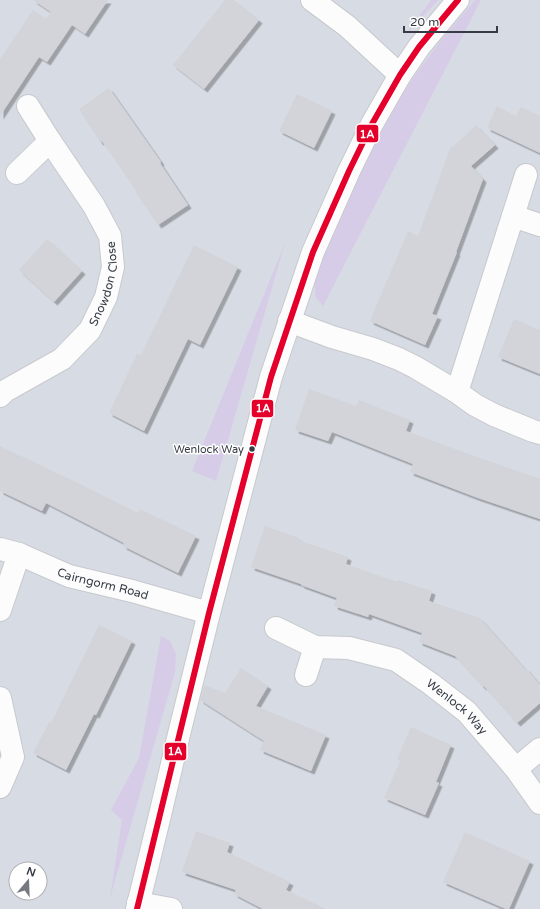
<svg xmlns="http://www.w3.org/2000/svg" width="540" height="909" viewBox="0 0 540 909" font-family="'Varela Round',sans-serif">
<style>
.residential{fill:#d7dbe3;fill-rule:evenodd}
.green{fill:#d7cce8}
.building{fill:#d2d4d9;filter:url(#shadow)}
.lines{fill:none;stroke-linecap:round;stroke-linejoin:round}
.street-casing{stroke:#c7c9cd;stroke-width:24}
.street{stroke:#fcfcfd;stroke-width:22}
.bus-1-casing{stroke:#fff;stroke-width:9}
.bus-1{stroke:#e4002b;stroke-width:6}
.bus-dot{fill:#363c44;stroke:#fff;stroke-width:1.5}
.labels{text-anchor:middle;stroke-width:3;stroke-linejoin:round;paint-order:stroke}
.bus-label{font-size:11px;fill:#363c44;stroke:#fff;text-anchor:end}
.street-label{font-size:12px;fill:#363c44;stroke:#fff}
.line-badge{stroke:#fff;stroke-width:1.5}
.badge-label{font-size:11px;text-anchor:middle;font-weight:bold;fill:#fff}
</style>
<defs>
<filter id="shadow"><feDropShadow dx="3.5" dy="3.5" stdDeviation="0" flood-color="#0004"/></filter>
</defs>
<rect width="100%" height="100%" fill="#e9ebef"/>
<path class="residential" d="M0,0H540V909H0ZM16,869H40V893H16Z"/>
<g class="green">
<polygon points="431,0 438,0 403,38"/>
<polygon points="475,0 481,0 323,306 315,296 315,275 335,222 395,106 413,78 442,39"/>
<polygon points="285,243 216,481 192,471"/>
<polygon points="161,636 170,641 176,654 175,672 110,898 122,820 111,810 139,758"/>
</g>
<g class="building">
<polygon points="33,0 108,0 85,34 72,25 47,62 39,57 0,116 0,59 33,10 46,19 51,12"/>
<polygon points="225,0 234,0 259,20 204,89 173,65"/>
<polygon points="109,88 161,162 160,163 188,205 158,225 136,193 137,192 102,141 100,142 79,109"/>
<polygon points="297,94 332,111 314,148 279,131"/>
<polygon points="497,106 516,116 521,107 540,116 540,153 487,128"/>
<polygon points="476,125 495,145 471,166 483,179 456,252 457,252 432,314 438,316 425,345 370,321 408,231 418,236 451,146 453,147"/>
<polygon points="47,239 82,271 54,302 19,270"/>
<polygon points="194,245 238,267 200,345 188,339 144,431 109,413 137,354 141,355"/>
<polygon points="514,319 540,330 540,374 498,357"/>
<polygon points="309,389 356,406 359,400 410,420 406,431 474,456 540,479 540,519 478,498 410,472 413,464 332,432 328,441 295,430"/>
<polygon points="0,446 78,483 138,513 140,509 196,536 178,573 123,546 124,543 46,503 42,511 0,491"/>
<polygon points="265,526 299,538 298,540 348,557 346,564 397,582 398,580 432,591 429,601 480,618 525,669 526,668 540,685 540,703 517,723 484,686 483,687 455,656 419,642 422,633 369,614 368,617 334,606 337,598 301,585 301,584 251,567"/>
<polygon points="99,625 132,641 96,715 94,714 66,770 33,753 49,722 51,723"/>
<polygon points="241,668 268,686 256,706 326,735 311,771 260,750 264,741 200,700 204,685 225,693"/>
<polygon points="411,727 451,745 436,782 439,783 425,815 384,798 400,761 397,759"/>
<polygon points="196,831 230,843 227,852 290,882 286,890 326,909 263,909 234,894 236,890 182,872"/>
<polygon points="465,832 530,861 509,909 506,909 443,882"/>
</g>
<g class="lines">
<g class="street-casing">
<g id="street">
<polyline points="312,0 347,26 400,75"/>
<polyline points="17,173 50,141"/>
<polyline points="513,216 540,225"/>
<polyline points="289,321 332,337 373,349 399,359 415,367 457,392 475,405 494,415 533,431 540,433"/>
<polyline points="457,392 526,175"/>
<path id="s1" d="M0,396L5,391L62,359L90,330L106,297L113,267L110,236L94,206L50,141L28,106"/>
<path id="s2" d="M0,549L19,554L69,576L132,591L209,613"/>
<polyline points="0,610 19,554"/>
<path id="s3" d="M276,628L315,647L349,648L396,660L431,684L467,712L516,769L540,803"/>
<polyline points="306,675 315,647"/>
<polyline points="0,698 13,757 0,787"/>
<polyline points="516,769 540,749"/>
<polyline points="138,903 171,909"/>
<polyline points="137,909 160,815 180,730 209,613 271,377 313,252 349,171 372,124 400,75 419,47 458,0"/>
</g>
</g>
<use href="#street" class="street"/>
<g class="bus-1-casing">
<polyline id="bus-1" points="137,909 209,613 271,377 313,252 349,171 372,124 400,75 419,47 458,0"/>
</g>
<use href="#bus-1" class="bus-1"/>
</g>
<circle class="bus-dot" cx="252" cy="449" r="3.5"/>
<g class="labels">
<g class="bus-label">
<text x="244" y="453">Wenlock Way</text>
</g>
<g class="street-label">
<text dy="4" stroke="none"><textPath href="#s1" startOffset="162">Snowdon Close</textPath></text>
<text dy="4" stroke="none"><textPath href="#s2" startOffset="109">Cairngorm Road</textPath></text>
<text dy="4" stroke="none"><textPath href="#s3" startOffset="203">Wenlock Way</textPath></text>
</g>
</g>
<g class="line-badge">
<rect x="356" y="124" width="23" height="19" rx="4" fill="#e4002b"/>
<rect x="251" y="399" width="23" height="19" rx="4" fill="#e4002b"/>
<rect x="164" y="742" width="23" height="19" rx="4" fill="#e4002b"/>
</g>
<g class="badge-label">
<text x="367" y="138">1A</text>
<text x="263" y="412">1A</text>
<text x="175" y="755">1A</text>
</g>
<g transform="translate(28 881) rotate(19)"><circle r="19" fill="#ffffff" stroke="#afb1b4"/>
<path d="M0-3L7 15L0 10L-7 15Z" fill="#757980"/>
<text y="-6" font-size="11" font-weight="bold" text-anchor="middle" fill="#363c44">N</text>
</g>
<path d="M404 26v6h93v-6" fill="none" stroke="#363c44" stroke-width="2"/>
<text x="410" y="26" font-size="12" fill="#363c44" stroke="#ffffff" stroke-width="3" paint-order="stroke">20 m</text>
</svg>
